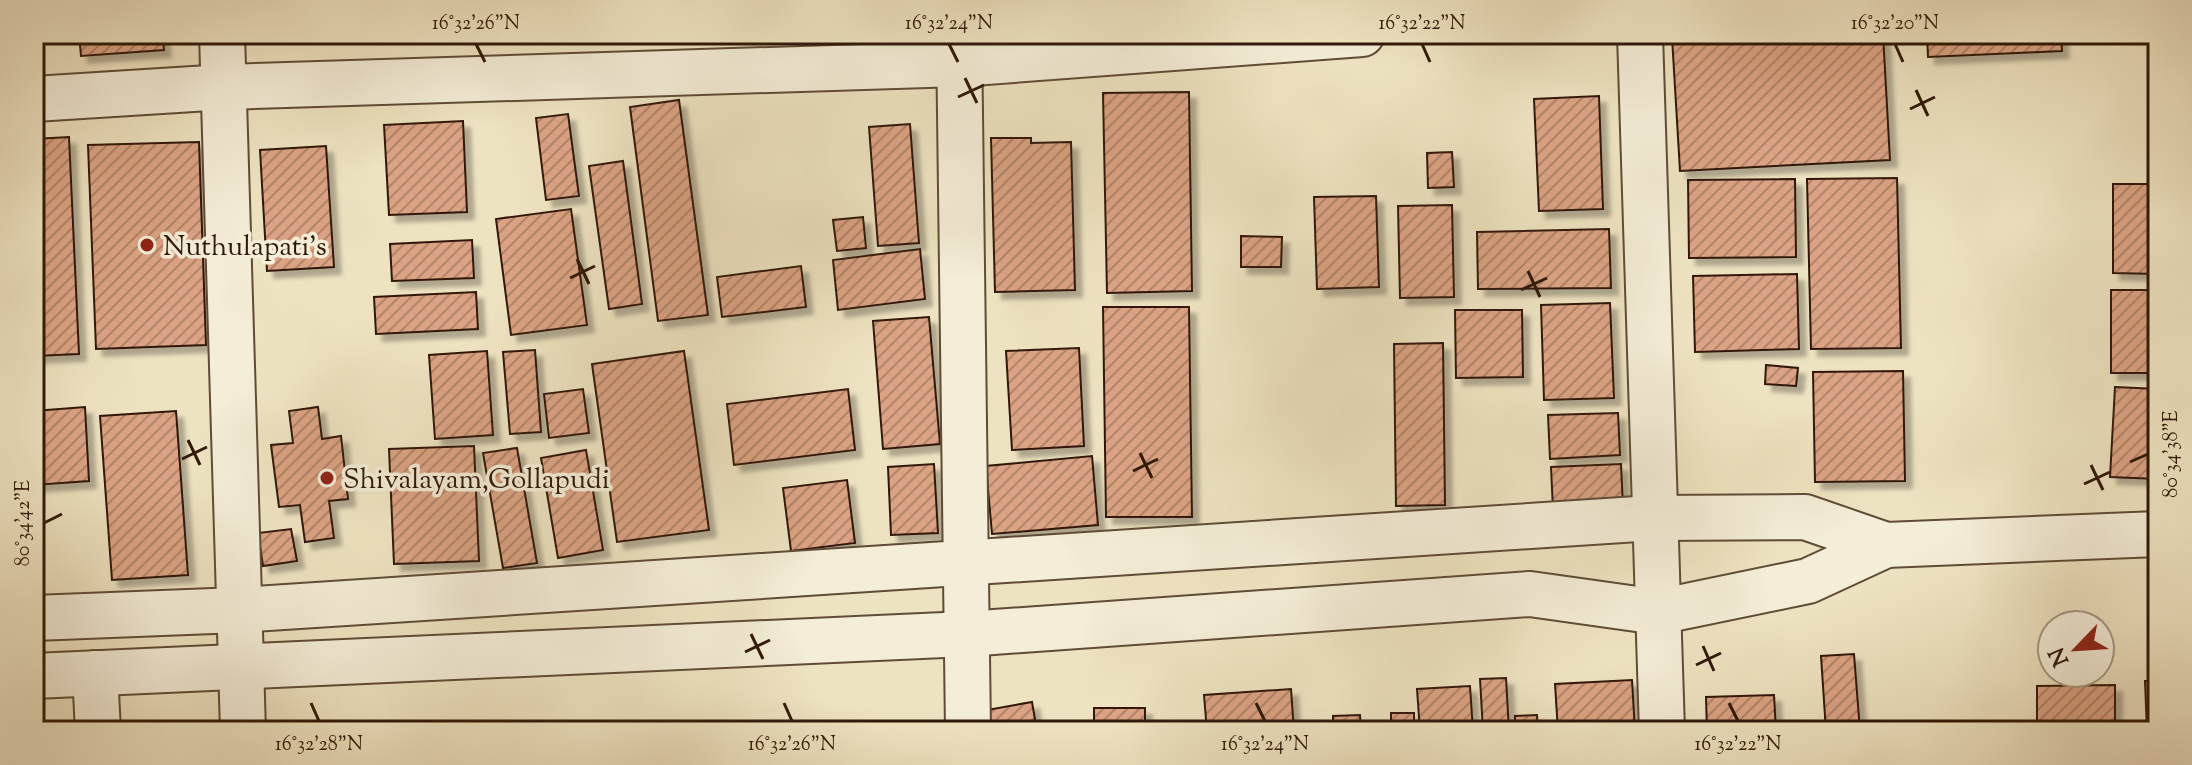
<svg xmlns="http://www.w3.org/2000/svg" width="2192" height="765" viewBox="0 0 2192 765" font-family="'Sorts Mill Goudy',serif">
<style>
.building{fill:url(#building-hatch);stroke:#301908;stroke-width:2;filter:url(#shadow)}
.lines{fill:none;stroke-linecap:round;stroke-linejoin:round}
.minor-casing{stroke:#604c36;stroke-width:48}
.minor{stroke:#f4edd7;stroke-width:44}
.ticks{fill:none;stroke:#301908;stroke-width:3}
.poi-dot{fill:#8f2418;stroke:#f4edd7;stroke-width:3}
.labels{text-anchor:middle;stroke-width:7;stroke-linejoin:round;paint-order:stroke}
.poi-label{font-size:28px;fill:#301908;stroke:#f4edd7;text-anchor:start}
.neatline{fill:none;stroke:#301908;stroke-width:3}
.ticks-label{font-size:20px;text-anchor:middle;fill:#301908}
</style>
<defs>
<pattern id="building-hatch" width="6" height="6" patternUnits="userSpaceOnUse" patternTransform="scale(2)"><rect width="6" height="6" fill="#dba383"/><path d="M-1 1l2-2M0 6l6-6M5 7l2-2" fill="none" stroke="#b28469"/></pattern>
<filter id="shadow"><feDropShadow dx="7" dy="7" stdDeviation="2" flood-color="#0004"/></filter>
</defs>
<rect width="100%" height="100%" fill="#eee3c1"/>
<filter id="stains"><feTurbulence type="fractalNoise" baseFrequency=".0025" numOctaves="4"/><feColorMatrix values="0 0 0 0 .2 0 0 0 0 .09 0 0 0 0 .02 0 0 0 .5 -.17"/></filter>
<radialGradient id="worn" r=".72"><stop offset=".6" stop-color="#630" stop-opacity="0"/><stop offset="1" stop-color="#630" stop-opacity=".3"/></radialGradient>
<g class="building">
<polygon points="79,34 162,34 164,50 81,56"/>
<polygon points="1734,34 1883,34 1890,160 1680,171 1672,37"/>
<polygon points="1927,34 2061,34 2062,51 1928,57"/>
<polygon points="1189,92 1192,291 1107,293 1103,93"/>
<polygon points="1599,96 1603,209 1539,211 1534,99"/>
<polygon points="679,100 708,315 658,321 630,107"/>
<polygon points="568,114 579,196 546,200 536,118"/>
<polygon points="463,121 467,212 389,215 384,125"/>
<polygon points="910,124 919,243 878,246 869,127"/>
<polygon points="69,137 79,354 34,356 34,139"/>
<polygon points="991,138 1031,138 1031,143 1071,142 1075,290 995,292"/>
<polygon points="199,142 206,345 96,349 88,145"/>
<polygon points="326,146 334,267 267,271 260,150"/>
<polygon points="1452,152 1454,187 1428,188 1427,153"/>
<polygon points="623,161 642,304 609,309 589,166"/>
<polygon points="1897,178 1901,348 1811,349 1807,179"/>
<polygon points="1795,179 1796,257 1689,258 1688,180"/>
<polygon points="2113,184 2158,184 2158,274 2113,273"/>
<polygon points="1376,196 1379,287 1317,289 1314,197"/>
<polygon points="1452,205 1454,297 1400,298 1398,206"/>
<polygon points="571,209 587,325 511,335 496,219"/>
<polygon points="863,217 866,248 837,251 833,220"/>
<polygon points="1609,229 1611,288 1478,289 1477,232"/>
<polygon points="1241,236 1282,237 1281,267 1241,267"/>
<polygon points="472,240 474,278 392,281 390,244"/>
<polygon points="920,249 925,299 838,310 833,260"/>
<polygon points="801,266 806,307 722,317 717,277"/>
<polygon points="1797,274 1799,349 1695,352 1693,276"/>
<rect x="2111" y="290" width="47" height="83"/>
<polygon points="476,292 478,329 376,334 374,297"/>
<polygon points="1610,303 1614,398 1544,400 1541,305"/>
<polygon points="1103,307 1189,307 1192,517 1106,517"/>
<polygon points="1455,310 1522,310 1523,377 1456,378"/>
<polygon points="929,317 940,444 883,449 873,321"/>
<polygon points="1443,343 1445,505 1396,506 1394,344"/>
<polygon points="1079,348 1084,446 1012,450 1006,351"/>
<polygon points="535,350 541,432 510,434 503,352"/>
<polygon points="487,351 493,435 435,439 429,355"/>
<polygon points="684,351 709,530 617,542 592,364"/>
<polygon points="1766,365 1798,368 1796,386 1765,384"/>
<polygon points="1903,371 1905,481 1815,482 1813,372"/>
<polygon points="2115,387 2158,389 2158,479 2110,477"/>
<polygon points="583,389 589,433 549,438 544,394"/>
<polygon points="848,389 855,450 734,465 727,404"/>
<polygon points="85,407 89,481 34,485 34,411"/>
<polygon points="318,407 322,439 341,436 348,499 329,501 334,538 305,542 300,505 279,507 271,445 293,443 289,411"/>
<polygon points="176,411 188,575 112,580 100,416"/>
<polygon points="1618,413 1620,455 1550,459 1548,415"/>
<polygon points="474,446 479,561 394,564 389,449"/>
<polygon points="517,448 537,563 503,568 483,453"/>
<polygon points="586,450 603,550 558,558 541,458"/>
<polygon points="1092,456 1098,525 992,534 986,466"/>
<polygon points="934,464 938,533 891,535 888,467"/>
<polygon points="1621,464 1623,507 1553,510 1551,467"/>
<polygon points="847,480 855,543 791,551 783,488"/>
<polygon points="291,529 297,561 263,566 258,533"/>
<polygon points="1854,654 1860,731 1826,731 1821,656"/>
<polygon points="1506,678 1509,731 1483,731 1480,679"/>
<polygon points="1632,680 1635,731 1558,731 1555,684"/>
<polygon points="2145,681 2158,681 2158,731 2147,731"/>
<polygon points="2115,685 2115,731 2037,731 2037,686"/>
<polygon points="1470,686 1473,731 1420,731 1417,689"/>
<polygon points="1291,689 1294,731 1207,731 1204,695"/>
<polygon points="1774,695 1776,731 1707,731 1706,697"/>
<polygon points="1032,702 1037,731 990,731 987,710"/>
<rect x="1094" y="708" width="51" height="23"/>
<rect x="1391" y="713" width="23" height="18"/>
<polygon points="1360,715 1361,731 1333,731 1333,716"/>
<polygon points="1537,715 1538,731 1515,731 1515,716"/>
</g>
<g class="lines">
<g class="minor-casing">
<g id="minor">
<polyline points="222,34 243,731"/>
<polyline points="1640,34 1662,731"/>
<polyline points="959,36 968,731"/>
<polyline points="34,99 225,87 959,64 1362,34"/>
<polyline points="34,618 239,610 1653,518 1805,517 1886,545 2158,534"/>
<polyline points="95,673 98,731"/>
<polyline points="34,676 966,634 1530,594 1658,612 1808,581 1886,545"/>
</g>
</g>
<use href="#minor" class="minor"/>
</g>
<path class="ticks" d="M476,44L485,62M949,44L958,62M1422,44L1430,62M1895,44L1903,62M965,78L977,103M1916,90L1928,116M958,97L984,85M1910,109L1935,97M577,259L589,284M1528,271L1540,297M570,278L595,266M1521,290L1547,278M188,440L200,465M1140,453L1152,478M182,459L207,447M2130,462L2148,454M2091,465L2103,490M1133,471L1158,459M2084,484L2110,472M44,523L62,514M751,634L763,659M1703,646L1714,671M745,652L770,640M1696,665L1721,653M311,703L319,721M784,703L792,721M1256,703L1265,721M1729,703L1738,721"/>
<g class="poi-dot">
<circle cx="147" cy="245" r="8"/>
<circle cx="327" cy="478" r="8"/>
</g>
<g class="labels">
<g class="poi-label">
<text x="163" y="255">Nuthulapati's</text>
<text x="343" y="488">Shivalayam,Gollapudi</text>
</g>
</g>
<rect width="2192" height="765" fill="none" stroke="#eee3c1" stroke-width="88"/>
<g transform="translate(2076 649) rotate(245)"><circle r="38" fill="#f4edd7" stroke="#a69884" stroke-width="2"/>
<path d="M0-6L14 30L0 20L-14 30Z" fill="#8f2418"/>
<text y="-12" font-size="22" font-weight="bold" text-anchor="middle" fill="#301908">N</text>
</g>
<rect x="44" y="44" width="2104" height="677" class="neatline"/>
<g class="ticks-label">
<text x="476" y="29">16°32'26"N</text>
<text x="949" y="29">16°32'24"N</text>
<text x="1422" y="29">16°32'22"N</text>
<text x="1895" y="29">16°32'20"N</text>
<text transform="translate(2170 454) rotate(-90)" y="7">80°34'38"E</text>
<text transform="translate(22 523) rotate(-90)" y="7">80°34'42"E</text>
<text x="319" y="750">16°32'28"N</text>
<text x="792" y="750">16°32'26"N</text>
<text x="1265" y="750">16°32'24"N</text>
<text x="1738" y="750">16°32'22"N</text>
</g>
<rect width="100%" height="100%" filter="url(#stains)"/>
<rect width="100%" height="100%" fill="url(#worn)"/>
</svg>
